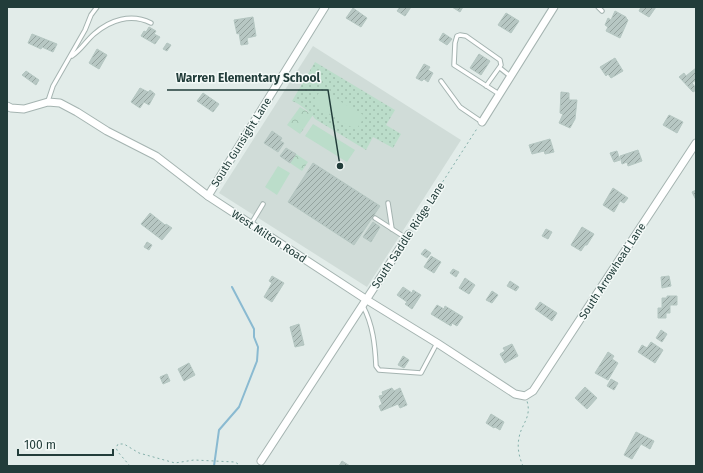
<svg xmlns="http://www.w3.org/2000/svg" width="703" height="473" viewBox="0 0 703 473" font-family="'Fira Sans',sans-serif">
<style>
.built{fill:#d0dcd8}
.grass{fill:url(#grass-dots)}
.park{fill:url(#park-crowns)}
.pitch{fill:#bbddca}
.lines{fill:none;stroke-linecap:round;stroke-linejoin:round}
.stream{stroke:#8abad1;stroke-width:2}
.building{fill:url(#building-hatch);stroke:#b4c6c1}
.lane-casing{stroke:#a5b4b1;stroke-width:5.5}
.street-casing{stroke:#a5b4b1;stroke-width:9}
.path{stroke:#83afa9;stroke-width:1;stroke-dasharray:2 3;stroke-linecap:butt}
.lane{stroke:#fff;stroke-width:3.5}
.street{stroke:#fff;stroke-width:7}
.labels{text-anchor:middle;stroke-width:3;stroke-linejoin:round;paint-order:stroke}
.street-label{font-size:11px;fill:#223d3a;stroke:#f3f9f7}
.leader{fill:none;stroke:#223d3a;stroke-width:1.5}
.callout-dot{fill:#223d3a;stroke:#f3f9f7;stroke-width:1.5}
.callout-label{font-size:12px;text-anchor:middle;font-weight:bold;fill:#223d3a;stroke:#f3f9f7;stroke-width:3;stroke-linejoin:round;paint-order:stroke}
</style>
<defs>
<pattern id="grass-dots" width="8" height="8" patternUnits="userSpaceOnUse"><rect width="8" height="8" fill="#bbddca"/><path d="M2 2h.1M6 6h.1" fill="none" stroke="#a0bfae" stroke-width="1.8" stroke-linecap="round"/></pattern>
<pattern id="park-crowns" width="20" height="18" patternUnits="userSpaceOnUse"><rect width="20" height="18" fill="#bbddca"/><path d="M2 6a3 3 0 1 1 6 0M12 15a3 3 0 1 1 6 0" fill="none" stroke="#a0bfae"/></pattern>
<pattern id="building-hatch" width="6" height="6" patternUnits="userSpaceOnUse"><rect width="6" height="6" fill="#b7c7c3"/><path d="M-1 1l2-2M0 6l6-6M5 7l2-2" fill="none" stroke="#94a39f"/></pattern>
</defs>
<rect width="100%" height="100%" fill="#e2ece9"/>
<polygon class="built" points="313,46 461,140 367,287 219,193"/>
<path class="grass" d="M315,62L395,110L386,125L401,134L393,148L373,137L366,150L315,119C310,112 300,104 292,101Z"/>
<g class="park">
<polygon points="300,107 313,115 300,134 287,125"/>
<polygon points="296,154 308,162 302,171 290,163"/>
</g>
<g class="pitch">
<polygon points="321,90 365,116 356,130 312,103"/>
<polygon points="313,124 355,150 347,162 305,136"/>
<polygon points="278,166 290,173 277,195 265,187"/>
</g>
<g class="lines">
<polyline class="stream" points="214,466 219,430 239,407 257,361 258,347 254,337 254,329 232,287"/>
</g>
<g class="building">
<polygon points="400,7 411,7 405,16 397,11"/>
<polygon points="452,7 463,7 460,12"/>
<polygon points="641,7 656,7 649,17 639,11"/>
<polygon points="353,8 367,18 361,27 346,18"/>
<polygon points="615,11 626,17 626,18 628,20 620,38 606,31 608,27 605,25 608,18 611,20"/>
<polygon points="506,13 519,21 511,33 498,25"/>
<polygon points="253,17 256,36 247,38 248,44 241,45 239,33 237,34 234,20"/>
<polygon points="149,27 156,31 154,34 160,37 155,44 141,36 144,31 146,32"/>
<polygon points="443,33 452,39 447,45 439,40"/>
<polygon points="32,34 57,44 53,52 42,47 41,49 28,43"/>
<polygon points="167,43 171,45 167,51 163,49"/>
<polygon points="97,49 107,55 99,69 89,63"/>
<polygon points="479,54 490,61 481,75 470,68"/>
<polygon points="615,58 623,71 611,78 608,74 606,76 600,67"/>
<polygon points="424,64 430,67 428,70 433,73 428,82 424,79 422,81 416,78"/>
<polygon points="696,68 696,80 692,83 696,88 696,90 693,92 679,77 684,73 686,76"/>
<polygon points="26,71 39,80 36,85 22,75"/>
<polygon points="140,88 148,92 150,90 155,94 149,105 144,102 140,108 131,102"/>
<polygon points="561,92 569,93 569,100 577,100 575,119 570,128 559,123 563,114 560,113"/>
<polygon points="203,93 219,104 213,112 197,101"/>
<polygon points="669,115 683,122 677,133 663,125"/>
<polygon points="272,131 282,138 280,141 284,143 278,152 264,143"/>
<polygon points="550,139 554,152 545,154 544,151 532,154 529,145"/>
<polygon points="286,148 296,154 290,163 280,156"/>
<polygon points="638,150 642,161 628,166 627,162 622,164 620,156"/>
<polygon points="617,151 620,160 614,162 610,153"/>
<polygon points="313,163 380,206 354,245 288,202"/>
<polygon points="613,188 628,198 624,203 620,201 614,212 603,205"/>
<polygon points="696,190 696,200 692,192"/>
<polygon points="150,213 165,225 166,224 172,228 162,240 141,224"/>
<polygon points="373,222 380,227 371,242 363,237"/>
<polygon points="582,227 594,234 587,245 585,245 581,251 571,245"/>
<polygon points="546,229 552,232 548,239 542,236"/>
<polygon points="147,242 152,245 149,250 144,247"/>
<polygon points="425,249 431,253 427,258 421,254"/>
<polygon points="431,256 441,262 434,273 424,267"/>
<polygon points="453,269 459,272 456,277 450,273"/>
<polygon points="272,276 284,283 272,302 264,297 272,283 269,281"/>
<polygon points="669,276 671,286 662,288 661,277"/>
<polygon points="465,278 475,285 469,294 459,288"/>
<polygon points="510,281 519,287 516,291 507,286"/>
<polygon points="403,287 412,293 413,290 421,295 412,309 405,304 407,302 397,295"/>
<polygon points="492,291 498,295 492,303 486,300"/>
<polygon points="667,296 677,296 677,305 670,305 670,313 666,313 666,318 658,318 658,308 662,308 662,298 667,298"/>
<polygon points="540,302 557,313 552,321 535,309"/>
<polygon points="437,305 444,309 445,306 463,317 457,326 452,323 451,326 431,314"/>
<polygon points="299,324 304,345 295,347 290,327"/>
<polygon points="661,330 667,334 662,342 656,338"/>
<polygon points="651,342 663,350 655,363 638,352 642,345 647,348"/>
<polygon points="512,344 518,356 505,363 500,354 505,351 503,348"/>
<polygon points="608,352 614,356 612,359 618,363 608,380 595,373"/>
<polygon points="403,356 409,360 404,368 398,365"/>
<polygon points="189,363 195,375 184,381 178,369"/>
<polygon points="167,374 170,381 163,384 160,377"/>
<polygon points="611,379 618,383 614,390 607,386"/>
<polygon points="585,387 597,398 587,409 575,398"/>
<polygon points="392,388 394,391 400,388 407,405 400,408 398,404 381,411 379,406 382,404 379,396 383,395 382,392"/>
<polygon points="491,414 504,422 500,430 495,427 494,428 486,423"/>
<polygon points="636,432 654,441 650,449 641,444 632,459 624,455"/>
<polygon points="342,461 350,466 339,466"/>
</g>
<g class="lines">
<g class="lane-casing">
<g id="lane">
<polyline points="598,7 602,11"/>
<path d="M72,56C81,50 86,41 94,34C110,20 131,13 151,23"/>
<polyline points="500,68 510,76"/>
<polyline points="441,81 460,107 482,122"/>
<polyline points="486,86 501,65 500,60 466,36 460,35 457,36 455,43 454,65 499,94"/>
<polyline points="48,101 53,86 85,30 91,15 97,7"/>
<polyline points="388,203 392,229"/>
<polyline points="375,218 406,238"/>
<polyline points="251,224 263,204"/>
<path d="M363,306C373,325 375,345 376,366L379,370L421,373L437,343"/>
</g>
</g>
<g class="street-casing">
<g id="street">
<polyline points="7,106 11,108 24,109 48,102 60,103 77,112 107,131 156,156 208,196 367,300 437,343 515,394 525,396 533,391 696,143"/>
<polyline points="482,122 554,7"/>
<polyline points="208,196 325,7"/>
<polyline points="261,461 409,234"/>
</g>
</g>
<g class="path">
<polyline points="413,228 478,127"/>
<polyline points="130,466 118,452 116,448 118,444 124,444 139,453 175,463 194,460 235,462 241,466"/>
<path d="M523,466C519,457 517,447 519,438C521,424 532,418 527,401"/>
</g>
<use href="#lane" class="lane"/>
<use href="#street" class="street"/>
</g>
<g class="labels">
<g class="street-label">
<text transform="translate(241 142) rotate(-58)" y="4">South Gunsight Lane</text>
<text transform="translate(408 235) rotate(-57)" y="4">South Saddle Ridge Lane</text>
<text transform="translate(269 236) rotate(33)" y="4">West Milton Road</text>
<text transform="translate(612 271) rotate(-57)" y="4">South Arrowhead Lane</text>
</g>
</g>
<path class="leader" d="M340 166L328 90H167"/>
<circle class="callout-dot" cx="340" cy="166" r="4"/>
<g class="callout-label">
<text x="248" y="82">Warren Elementary School</text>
</g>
<rect width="703" height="473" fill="none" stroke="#223d3a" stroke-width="16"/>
<path d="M18 449v6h95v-6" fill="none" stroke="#223d3a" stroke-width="2"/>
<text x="24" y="449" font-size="12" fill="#223d3a" stroke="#f3f9f7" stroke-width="3" paint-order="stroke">100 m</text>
</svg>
